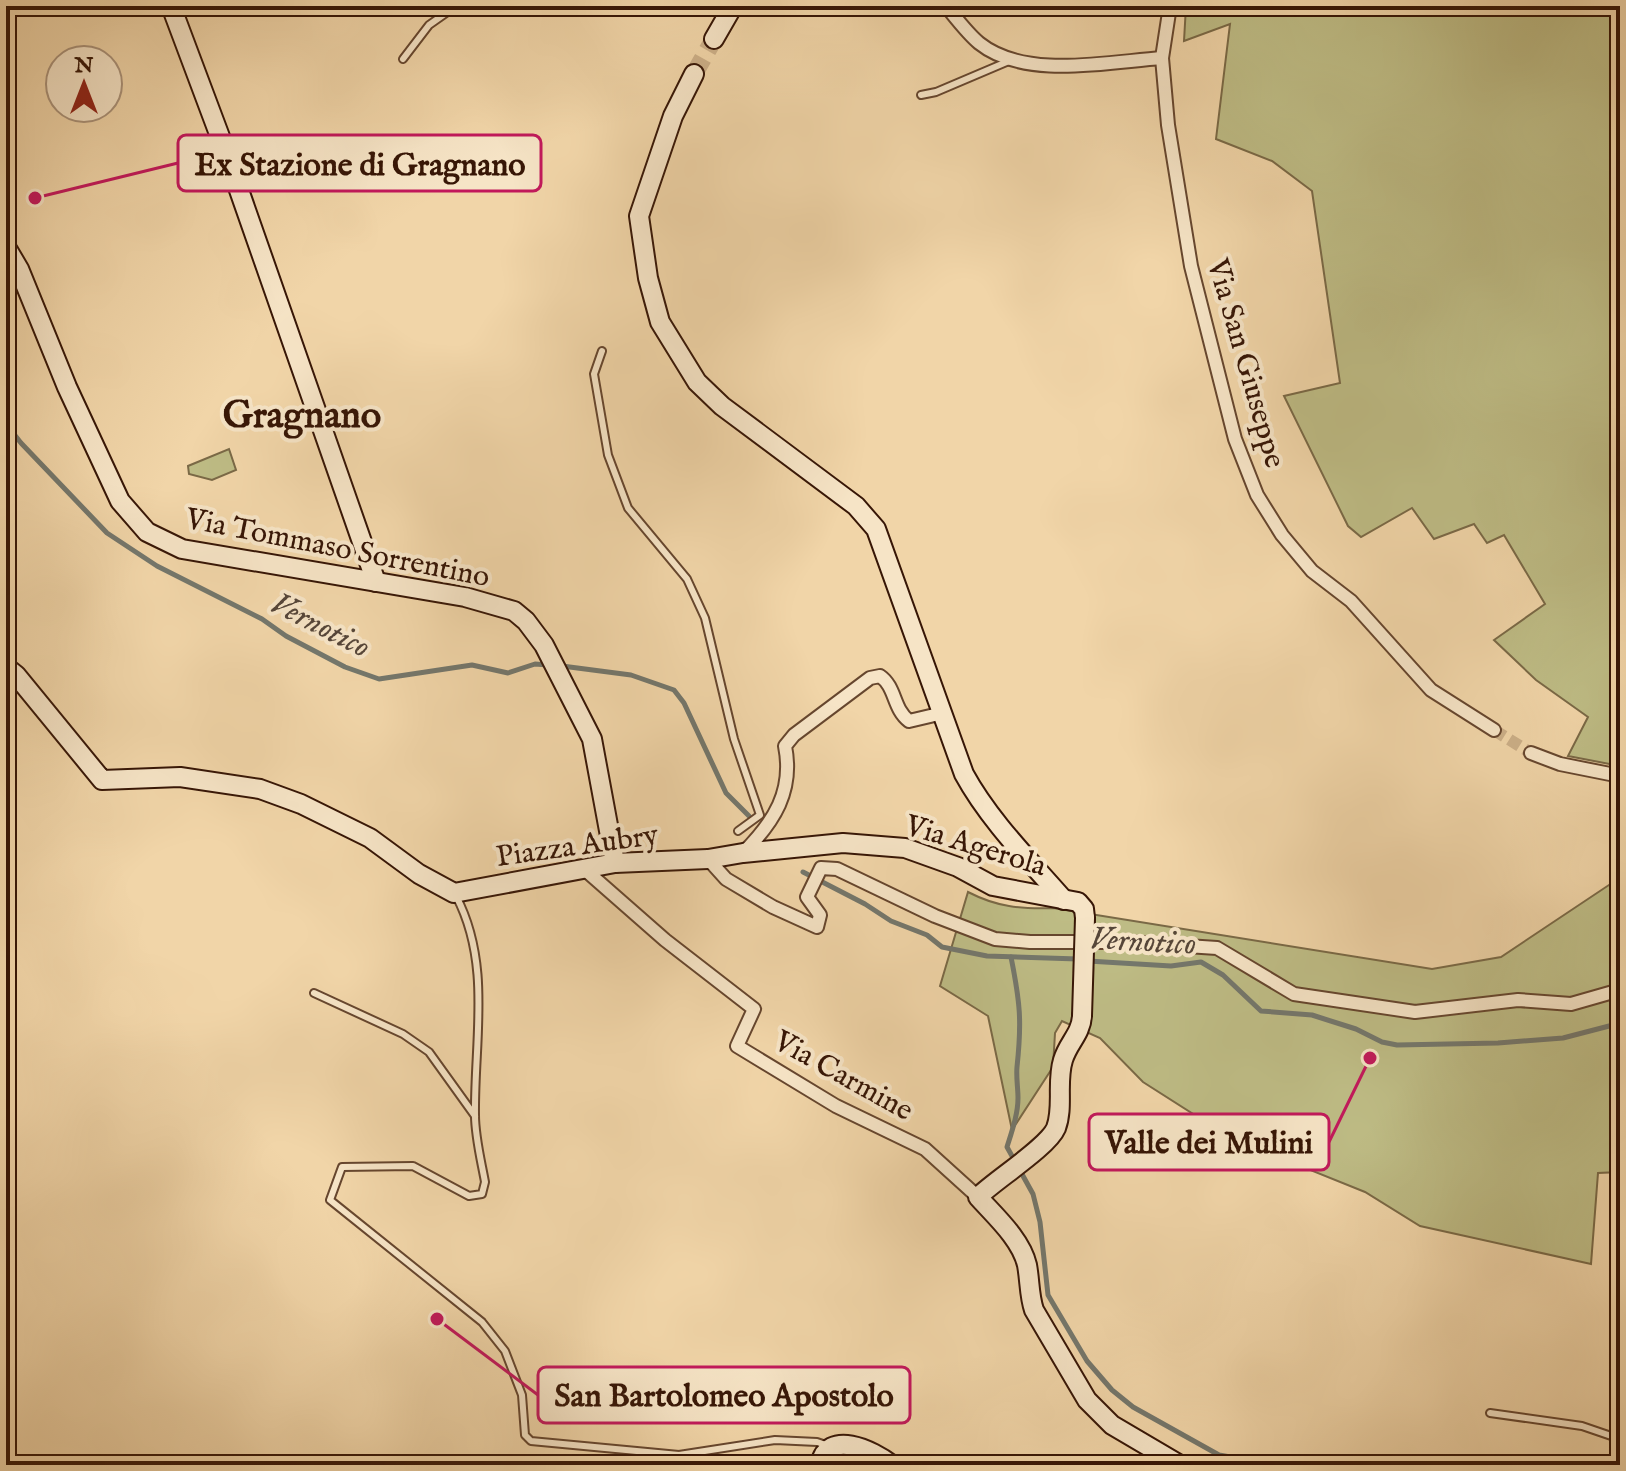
<svg xmlns="http://www.w3.org/2000/svg" width="1626" height="1471" viewBox="0 0 1626 1471" font-family="'IM FELL English',serif">
<style>
.green{fill:#bebc85;stroke:#7a6946;stroke-width:2}
.lines{fill:none;stroke-linecap:round;stroke-linejoin:round}
.stream{stroke:#74776c;stroke-width:5}
.street-tunnel{stroke:#ccaf88;stroke-width:12;stroke-dasharray:12 6;stroke-linecap:butt}
.secondary-tunnel{stroke:#ccaf88;stroke-width:18;stroke-dasharray:18 9;stroke-linecap:butt}
.lane-casing{stroke:#66462e;stroke-width:10}
.street-casing{stroke:#66462e;stroke-width:16}
.secondary-casing{stroke:#371606;stroke-width:22}
.lane{stroke:#f6e4c6;stroke-width:6}
.street{stroke:#f6e4c6;stroke-width:12}
.secondary{stroke:#f6e4c6;stroke-width:18}
.secondary-bridge-casing{stroke:#371606;stroke-width:22;stroke-linecap:butt}
.secondary-bridge{stroke:#f6e4c6;stroke-width:18}
.labels{text-anchor:middle;stroke-width:8;stroke-linejoin:round;paint-order:stroke}
.street-label{font-size:30px;fill:#371606;stroke:#f6e4c6}
.water-label{font-size:32px;font-style:italic;fill:#564639;stroke:#f6e4c6}
.district-label{font-size:38px;font-weight:bold;fill:#371606;stroke:#f6e4c6}
.leader{fill:none;stroke:#c2185b;stroke-width:3}
.callout-dot{fill:#c2185b;stroke:#f6e4c6;stroke-width:3}
.callout{fill:#f6e4c6;stroke:#c2185b;stroke-width:3}
.callout-label{font-size:32px;text-anchor:middle;font-weight:bold;fill:#371606}
</style>
<rect width="100%" height="100%" fill="#f1d5a8"/>
<filter id="stains"><feTurbulence type="fractalNoise" baseFrequency=".0025" numOctaves="4"/><feColorMatrix values="0 0 0 0 .2 0 0 0 0 .09 0 0 0 0 .02 0 0 0 .5 -.17"/></filter>
<radialGradient id="worn" r=".72"><stop offset=".6" stop-color="#630" stop-opacity="0"/><stop offset="1" stop-color="#630" stop-opacity=".3"/></radialGradient>
<g class="green">
<polygon points="1186,6 1620,6 1620,766 1568,756 1588,717 1536,680 1494,640 1545,604 1504,535 1487,543 1474,524 1434,539 1412,508 1361,537 1348,526 1284,396 1340,383 1312,191 1272,161 1216,139 1230,24 1184,41"/>
<polygon points="229,449 236,470 212,480 189,474 188,466"/>
<path d="M1620,862V1172L1598,1173L1591,1264L1420,1226L1365,1192L1231,1138L1143,1082L1100,1038L1062,1021L1055,1033L1053,1067L1012,1130L988,1016L940,986L968,892C997,907 1020,909 1053,908L1432,969L1501,957L1615,881Z"/>
</g>
<g class="lines">
<g class="stream">
<polyline points="6,424 21,443 107,533 157,566 262,619 286,636 345,667 379,679 472,665 508,673 535,664 548,665"/>
<polyline points="562,666 631,675 674,690 684,703 726,793 749,816"/>
<polyline points="803,872 865,904 891,921 927,935 942,947 987,956 1078,959"/>
<path d="M1011,957C1020,1002 1022,1021 1017,1067C1016,1077 1018,1088 1018,1098C1018,1114 1012,1131 1007,1147L1033,1194L1040,1222L1048,1295L1087,1361L1112,1390L1133,1407L1219,1455L1276,1465"/>
<polyline points="1088,961 1171,966 1201,962 1223,975 1261,1011 1312,1015 1356,1029 1382,1042 1397,1045 1498,1043 1563,1038 1613,1025 1620,1020"/>
</g>
<polyline class="street-tunnel" points="1494,730 1531,753"/>
<polyline class="secondary-tunnel" points="694,74 714,39"/>
<g class="lane-casing">
<g id="lane">
<polyline points="403,59 429,25 456,6"/>
<polyline points="921,95 936,92 1009,61"/>
<polyline points="602,351 594,374 608,455 628,508 687,579 705,618 734,739 760,815 738,831"/>
<path d="M456,896C492,964 474,1041 475,1115C475,1137 481,1160 485,1182L482,1194L469,1196L413,1166L342,1167L330,1200L482,1322L505,1351L522,1395L525,1435L531,1441L679,1455L775,1440L817,1442L826,1445"/>
<polyline points="314,993 403,1034 429,1052 475,1116"/>
<polyline points="1490,1413 1582,1426 1620,1439"/>
</g>
</g>
<g class="street-casing">
<g id="street">
<path d="M946,6C956,18 967,33 979,43C1025,80 1107,62 1162,58"/>
<polyline points="1170,6 1162,58 1168,125 1191,266 1235,439 1257,495 1282,535 1312,571 1351,601 1431,690 1494,730"/>
<polyline points="1531,753 1560,764 1620,776"/>
<path d="M743,853C774,822 794,791 785,746L794,735L870,678L880,676C896,687 893,709 909,721L943,713"/>
<polyline points="708,859 726,879 773,907 817,927 820,915 807,897 821,868 837,869 935,916 995,939 1030,942 1126,942 1217,948 1294,994 1415,1012 1518,1000 1571,1004 1620,990"/>
<polyline points="583,868 665,940 754,1009 737,1046 836,1106 925,1149 978,1197"/>
</g>
</g>
<g class="secondary-casing">
<g id="secondary">
<polyline points="171,6 225,150 376,582"/>
<polyline points="714,39 733,6"/>
<path d="M694,74L673,116L639,216L648,278L660,322L697,382L722,406L856,506L876,529L964,774C989,820 1030,861 1064,900"/>
<polyline points="6,247 19,269 67,387 120,501 147,532 182,549 465,597 514,611 526,621 544,645 592,739 615,863"/>
<polyline points="6,667 16,675 102,780 180,777 260,789 301,804 370,838 419,874 454,893 615,863 708,859 743,853 843,843 905,848 958,867 993,886 1078,902 1084,909 1085,918"/>
<path d="M1082,1016C1081,1034 1068,1043 1063,1060C1056,1082 1064,1107 1056,1128C1048,1147 995,1180 978,1197C995,1216 1021,1239 1027,1265C1030,1281 1029,1295 1034,1310L1087,1400L1112,1425L1180,1465"/>
<path d="M820,1465C827,1428 873,1450 892,1465"/>
</g>
</g>
<use href="#lane" class="lane"/>
<use href="#street" class="street"/>
<use href="#secondary" class="secondary"/>
<g class="secondary-bridge-casing">
<polyline id="secondary-bridge" points="1082,1016 1085,918"/>
</g>
<use href="#secondary-bridge" class="secondary-bridge"/>
</g>
<g class="labels">
<g class="street-label">
<text transform="translate(1247 363) rotate(74)" y="10">Via San Giuseppe</text>
<text transform="translate(338 547) rotate(11)" y="10">Via Tommaso Sorrentino</text>
<text transform="translate(577 845) rotate(-8)" y="10">Piazza Aubry</text>
<text transform="translate(976 845) rotate(17)" y="10">Via Agerola</text>
<text transform="translate(844 1075) rotate(29)" y="10">Via Carmine</text>
</g>
<g class="water-label">
<text transform="translate(321 624) rotate(27)" y="11">Vernotico</text>
<text transform="translate(1143 940) rotate(3)" y="11">Vernotico</text>
</g>
<g class="district-label">
<text x="302" y="427">Gragnano</text>
</g>
</g>
<path class="leader" d="M35 198L178 163M1370 1058L1329 1142M437 1319L538 1395"/>
<g class="callout-dot">
<circle cx="35" cy="198" r="8"/>
<circle cx="1370" cy="1058" r="8"/>
<circle cx="437" cy="1319" r="8"/>
</g>
<g class="callout">
<rect x="178" y="135" width="363" height="56" rx="8"/>
<rect x="1089" y="1114" width="240" height="56" rx="8"/>
<rect x="538" y="1367" width="372" height="56" rx="8"/>
</g>
<g class="callout-label">
<text x="360" y="175">Ex Stazione di Gragnano</text>
<text x="1209" y="1153">Valle dei Mulini</text>
<text x="724" y="1406">San Bartolomeo Apostolo</text>
</g>
<rect width="1626" height="1471" fill="none" stroke="#f1d5a8" stroke-width="32"/>
<rect x="8" y="8" width="1610" height="1455" fill="none" stroke="#371606" stroke-width="4"/>
<rect x="16" y="16" width="1594" height="1439" fill="none" stroke="#371606" stroke-width="2"/>
<g transform="translate(84 84)"><circle r="38" fill="#f6e4c6" stroke="#aa9279" stroke-width="2"/>
<path d="M0-6L14 30L0 20L-14 30Z" fill="#8f2418"/>
<text y="-12" font-size="22" font-weight="bold" text-anchor="middle" fill="#371606">N</text>
</g>
<rect width="100%" height="100%" filter="url(#stains)"/>
<rect width="100%" height="100%" fill="url(#worn)"/>
</svg>
